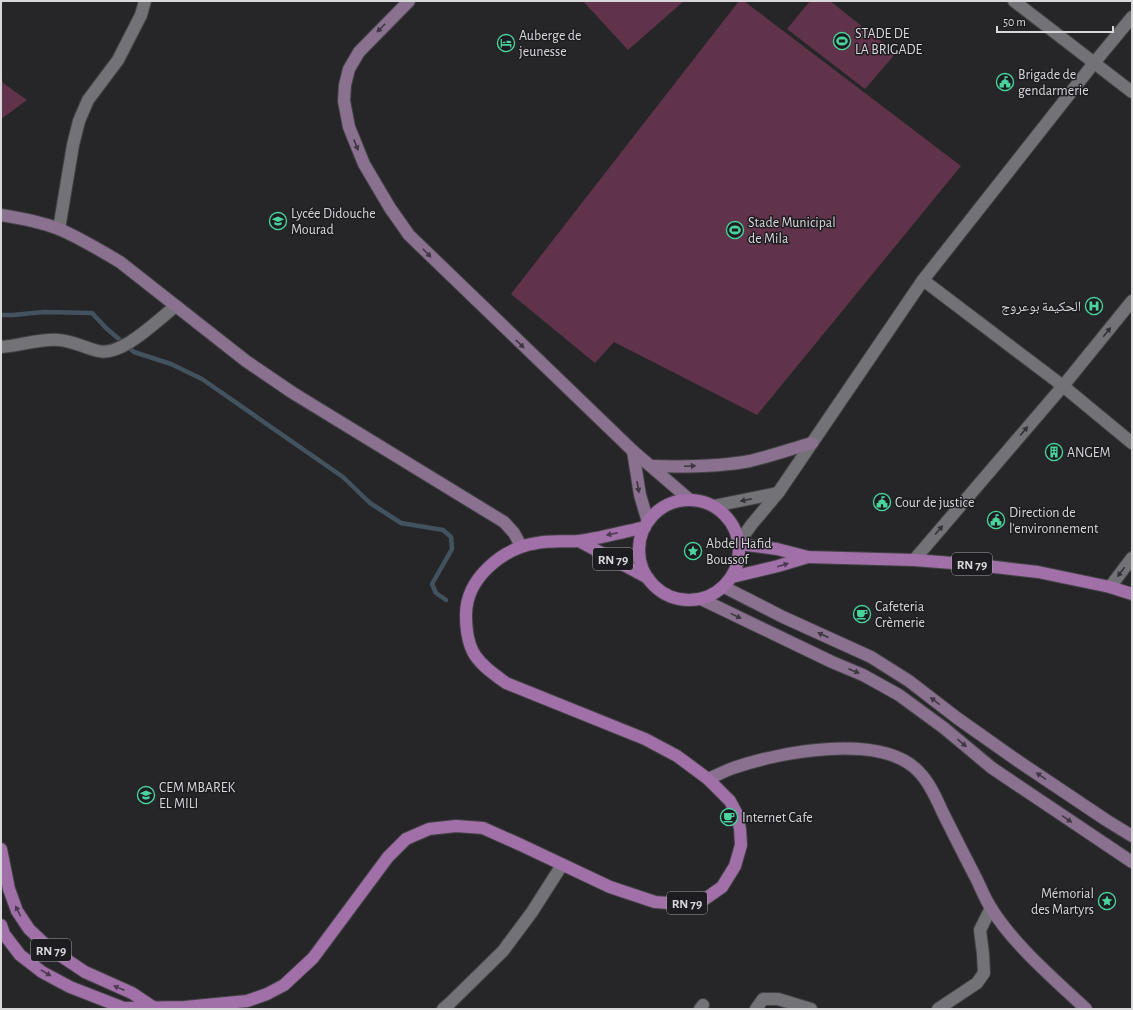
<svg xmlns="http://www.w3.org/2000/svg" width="1133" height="1010" viewBox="0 0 1133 1010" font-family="'Alegreya Sans','Noto Naskh Arabic',sans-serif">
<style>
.green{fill:#60334a}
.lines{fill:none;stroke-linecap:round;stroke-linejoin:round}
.stream{stroke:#42525f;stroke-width:4.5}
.street-casing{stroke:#434346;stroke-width:14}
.secondary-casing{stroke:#434346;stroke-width:14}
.primary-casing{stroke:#434346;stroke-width:14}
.street{stroke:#737276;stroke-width:12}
.secondary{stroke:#8a718f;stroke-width:12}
.primary{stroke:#a170a8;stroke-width:12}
.oneway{fill:#3e3641}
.oneway2{fill:#323236}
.oneway3{fill:#4b3950}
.labels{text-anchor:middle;stroke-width:3;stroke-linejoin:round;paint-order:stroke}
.shield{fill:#1d1c20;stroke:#a09fa2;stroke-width:1}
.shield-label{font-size:13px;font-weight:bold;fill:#d8d7da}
.poi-label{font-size:14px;fill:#d8d7da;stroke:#1d1c20;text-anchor:start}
</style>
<rect width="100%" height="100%" fill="#262629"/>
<g class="green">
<polygon points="583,1 684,1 628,50"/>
<polygon points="739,1 744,1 961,166 757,415 614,342 595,363 511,294"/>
<polygon points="810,1 830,1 896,53 865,89 787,29"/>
<polygon points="1,76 3,83 27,100 1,119"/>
</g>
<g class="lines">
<polyline class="stream" points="1,315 13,315 44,312 92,313 106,328 134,352 171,364 202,379 343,477 370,503 401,523 443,530 451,537 452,549 432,584 436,593 446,600"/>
<g class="street-casing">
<g id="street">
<polyline points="1014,1 1132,92"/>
<polyline points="59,229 73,145 79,121 88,100 118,60 141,15 145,1"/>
<polyline points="923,280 1063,386 1132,443"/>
<path d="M1,347C20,346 40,338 59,340C73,341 85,348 98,351C122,357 157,320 176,306"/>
<polyline points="714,506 778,493"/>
<polyline points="739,542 752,524 778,493 923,280 1094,63 1132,17"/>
<polyline points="914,560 1063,386 1132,301"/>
<polyline points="1110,587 1132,558"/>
<polyline points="443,1009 451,1002 503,951 532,912 562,865"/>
<polyline points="700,1009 703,1005"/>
<polyline points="756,1009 763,999 778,999 811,1009"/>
<polyline points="938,1009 977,983 984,973 983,954 980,930 991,908"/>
</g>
</g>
<g class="secondary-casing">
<g id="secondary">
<polyline points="409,1 359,52 349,69 345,85 344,101 349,127 364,164 390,208 409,235 633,451 690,500"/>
<path d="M1,215C20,218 41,222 59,229C80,238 100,250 120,262L246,361L293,393L504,522L514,533L521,546"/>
<polyline points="633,451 640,495 648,522"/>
<path d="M651,466C684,467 718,467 750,461C771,456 791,449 812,443"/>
<polyline points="724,587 783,617 871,657 909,681 957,718 1018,761 1106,820 1132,836"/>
<polyline points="701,599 832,662 863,675 899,695 944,728 992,768 1132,862"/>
<path d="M708,779C717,775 725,771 733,768C779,752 882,732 919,772C930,783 937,800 943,813C954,835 965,857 976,878C981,888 985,899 991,908C1013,944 1055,980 1086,1009"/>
</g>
</g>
<g class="primary-casing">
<g id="primary">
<circle cx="689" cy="550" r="50"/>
<polyline points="579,541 648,578"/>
<polyline points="739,544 777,549 808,557 914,560 978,565 1038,572 1110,587 1132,594"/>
<polyline points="732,577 778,566 808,557"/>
<polyline points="1,849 9,889 17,911 29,929 49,948 85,972 132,993 153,1007"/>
<path d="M1,925L4,934L20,955L42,972L70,987L124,1008L185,1007L247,1001L267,994L284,985L313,958L388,857L406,839L429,829L456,826L483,828L521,845L610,887L655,902L681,904L702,901L722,887L735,866L741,845L740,829L737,814L730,801L708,779L677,756L645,739L506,683C477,662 466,653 466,615C466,578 503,548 537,543C551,540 565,542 579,541C601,538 623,532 645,527"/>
</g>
</g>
<use href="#street" class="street"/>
<use href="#secondary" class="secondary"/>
<use href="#primary" class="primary"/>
</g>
<defs><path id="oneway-solid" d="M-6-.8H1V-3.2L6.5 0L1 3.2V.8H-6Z"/></defs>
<g class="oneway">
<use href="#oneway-solid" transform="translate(381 28) rotate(135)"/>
<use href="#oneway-solid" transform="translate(356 145) rotate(69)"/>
<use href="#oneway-solid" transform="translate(427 253) rotate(46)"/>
<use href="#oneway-solid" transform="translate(520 344) rotate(44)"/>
<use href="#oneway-solid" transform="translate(690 466) rotate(-3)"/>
<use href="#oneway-solid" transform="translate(638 487) rotate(80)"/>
<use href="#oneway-solid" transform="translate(736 616) rotate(26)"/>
<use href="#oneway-solid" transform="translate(823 635) rotate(-156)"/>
<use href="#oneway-solid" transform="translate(854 671) rotate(23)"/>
<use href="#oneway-solid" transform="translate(935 701) rotate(-143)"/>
<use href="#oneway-solid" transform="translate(962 743) rotate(40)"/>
<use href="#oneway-solid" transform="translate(1041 776) rotate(-146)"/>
<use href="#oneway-solid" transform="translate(1067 819) rotate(34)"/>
</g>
<g class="oneway2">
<use href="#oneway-solid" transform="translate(1107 332) rotate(-51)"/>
<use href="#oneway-solid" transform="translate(1024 431) rotate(-50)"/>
<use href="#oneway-solid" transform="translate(746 500) rotate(168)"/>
<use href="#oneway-solid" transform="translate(939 530) rotate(-50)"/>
<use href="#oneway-solid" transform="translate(1121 572) rotate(127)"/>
</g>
<g class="oneway3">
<use href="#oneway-solid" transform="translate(612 534) rotate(168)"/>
<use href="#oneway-solid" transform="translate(783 565) rotate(-17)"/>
<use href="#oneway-solid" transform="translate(18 911) rotate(-116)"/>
<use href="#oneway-solid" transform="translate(46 973) rotate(31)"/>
<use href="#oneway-solid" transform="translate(119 988) rotate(-158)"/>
</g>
<defs>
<g id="stadium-ring" transform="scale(0.9)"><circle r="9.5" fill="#1d1c20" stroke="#49d49d" stroke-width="1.5"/><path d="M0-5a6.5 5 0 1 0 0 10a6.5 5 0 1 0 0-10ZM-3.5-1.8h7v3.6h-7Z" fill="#49d49d"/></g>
<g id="hotel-ring" transform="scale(0.9)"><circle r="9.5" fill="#1d1c20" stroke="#49d49d" stroke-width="1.5"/><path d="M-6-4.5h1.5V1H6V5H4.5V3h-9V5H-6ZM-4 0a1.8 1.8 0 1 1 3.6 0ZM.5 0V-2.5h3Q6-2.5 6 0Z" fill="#49d49d"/></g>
<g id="civic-ring" transform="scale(0.9)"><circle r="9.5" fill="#1d1c20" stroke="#49d49d" stroke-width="1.5"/><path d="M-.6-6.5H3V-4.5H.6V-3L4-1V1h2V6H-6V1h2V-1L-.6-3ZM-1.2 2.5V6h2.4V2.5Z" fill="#49d49d"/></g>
<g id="school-ring" transform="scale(0.9)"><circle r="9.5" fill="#1d1c20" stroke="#49d49d" stroke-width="1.5"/><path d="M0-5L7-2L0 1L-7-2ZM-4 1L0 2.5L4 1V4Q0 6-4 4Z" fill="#49d49d"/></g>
<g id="hospital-ring" transform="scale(0.9)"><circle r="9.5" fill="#1d1c20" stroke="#49d49d" stroke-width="1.5"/><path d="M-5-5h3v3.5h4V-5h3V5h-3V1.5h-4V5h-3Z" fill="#49d49d"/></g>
<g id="building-ring" transform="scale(0.9)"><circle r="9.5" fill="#1d1c20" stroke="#49d49d" stroke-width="1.5"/><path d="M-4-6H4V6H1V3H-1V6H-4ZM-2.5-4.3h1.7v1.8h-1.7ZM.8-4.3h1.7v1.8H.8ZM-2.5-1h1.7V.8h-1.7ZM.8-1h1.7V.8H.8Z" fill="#49d49d"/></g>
<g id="sight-ring" transform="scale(0.9)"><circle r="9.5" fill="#1d1c20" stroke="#49d49d" stroke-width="1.5"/><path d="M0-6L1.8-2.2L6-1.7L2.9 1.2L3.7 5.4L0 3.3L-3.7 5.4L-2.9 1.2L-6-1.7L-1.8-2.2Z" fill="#49d49d"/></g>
<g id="cafe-ring" transform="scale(0.9)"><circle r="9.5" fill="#1d1c20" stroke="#49d49d" stroke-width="1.5"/><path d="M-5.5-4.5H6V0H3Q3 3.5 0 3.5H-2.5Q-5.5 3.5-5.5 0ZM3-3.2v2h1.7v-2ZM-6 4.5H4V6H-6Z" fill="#49d49d"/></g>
</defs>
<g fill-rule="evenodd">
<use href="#stadium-ring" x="842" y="41"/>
<use href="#hotel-ring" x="506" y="43"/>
<use href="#civic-ring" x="1005" y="82"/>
<use href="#school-ring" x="278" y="221"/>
<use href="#stadium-ring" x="735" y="230"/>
<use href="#hospital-ring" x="1094" y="306"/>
<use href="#building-ring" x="1054" y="452"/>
<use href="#civic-ring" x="882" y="502"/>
<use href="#civic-ring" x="996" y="520"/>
<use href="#sight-ring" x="693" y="551"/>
<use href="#cafe-ring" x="862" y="614"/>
<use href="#school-ring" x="146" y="795"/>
<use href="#cafe-ring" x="729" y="817"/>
<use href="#sight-ring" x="1107" y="901"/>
</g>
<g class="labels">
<g class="shield">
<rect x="593" y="548" width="40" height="22" rx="3"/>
<rect x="952" y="553" width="40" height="22" rx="3"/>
<rect x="667" y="892" width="40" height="22" rx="3"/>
<rect x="31" y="939" width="40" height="22" rx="3"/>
</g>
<g class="shield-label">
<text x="613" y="564">RN 79</text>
<text x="972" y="569">RN 79</text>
<text x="687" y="908">RN 79</text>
<text x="51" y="955">RN 79</text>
</g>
<g class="poi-label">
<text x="855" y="38">STADE DE<tspan x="855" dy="16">LA BRIGADE</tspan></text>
<text x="519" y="40">Auberge de<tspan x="519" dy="16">jeunesse</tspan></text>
<text x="1018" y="79">Brigade de<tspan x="1018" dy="16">gendarmerie</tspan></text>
<text x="291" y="218">Lycée Didouche<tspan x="291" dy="16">Mourad</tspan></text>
<text x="748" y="227">Stade Municipal<tspan x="748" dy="16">de Mila</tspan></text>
<text x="1081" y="311" text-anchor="end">الحكيمة بوعروج</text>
<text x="1067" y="457">ANGEM</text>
<text x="895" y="507">Cour de justice</text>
<text x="1009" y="517">Direction de<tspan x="1009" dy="16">l'environnement</tspan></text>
<text x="706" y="548">Abdel Hafid<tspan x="706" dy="16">Boussof</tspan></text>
<text x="875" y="611">Cafeteria<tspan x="875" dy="16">Crèmerie</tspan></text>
<text x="159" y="792">CEM MBAREK<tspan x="159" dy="16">EL MILI</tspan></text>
<text x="742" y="822">Internet Cafe</text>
<text x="1094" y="898" text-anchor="end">Mémorial<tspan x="1094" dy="16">des Martyrs</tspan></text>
</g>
</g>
<rect width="1133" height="1010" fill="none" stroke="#d8d7da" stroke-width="4"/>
<path d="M997 26v6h116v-6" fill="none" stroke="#d8d7da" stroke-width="2"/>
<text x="1003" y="26" font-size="12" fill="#d8d7da" stroke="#1d1c20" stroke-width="3" paint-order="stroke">50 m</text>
</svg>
